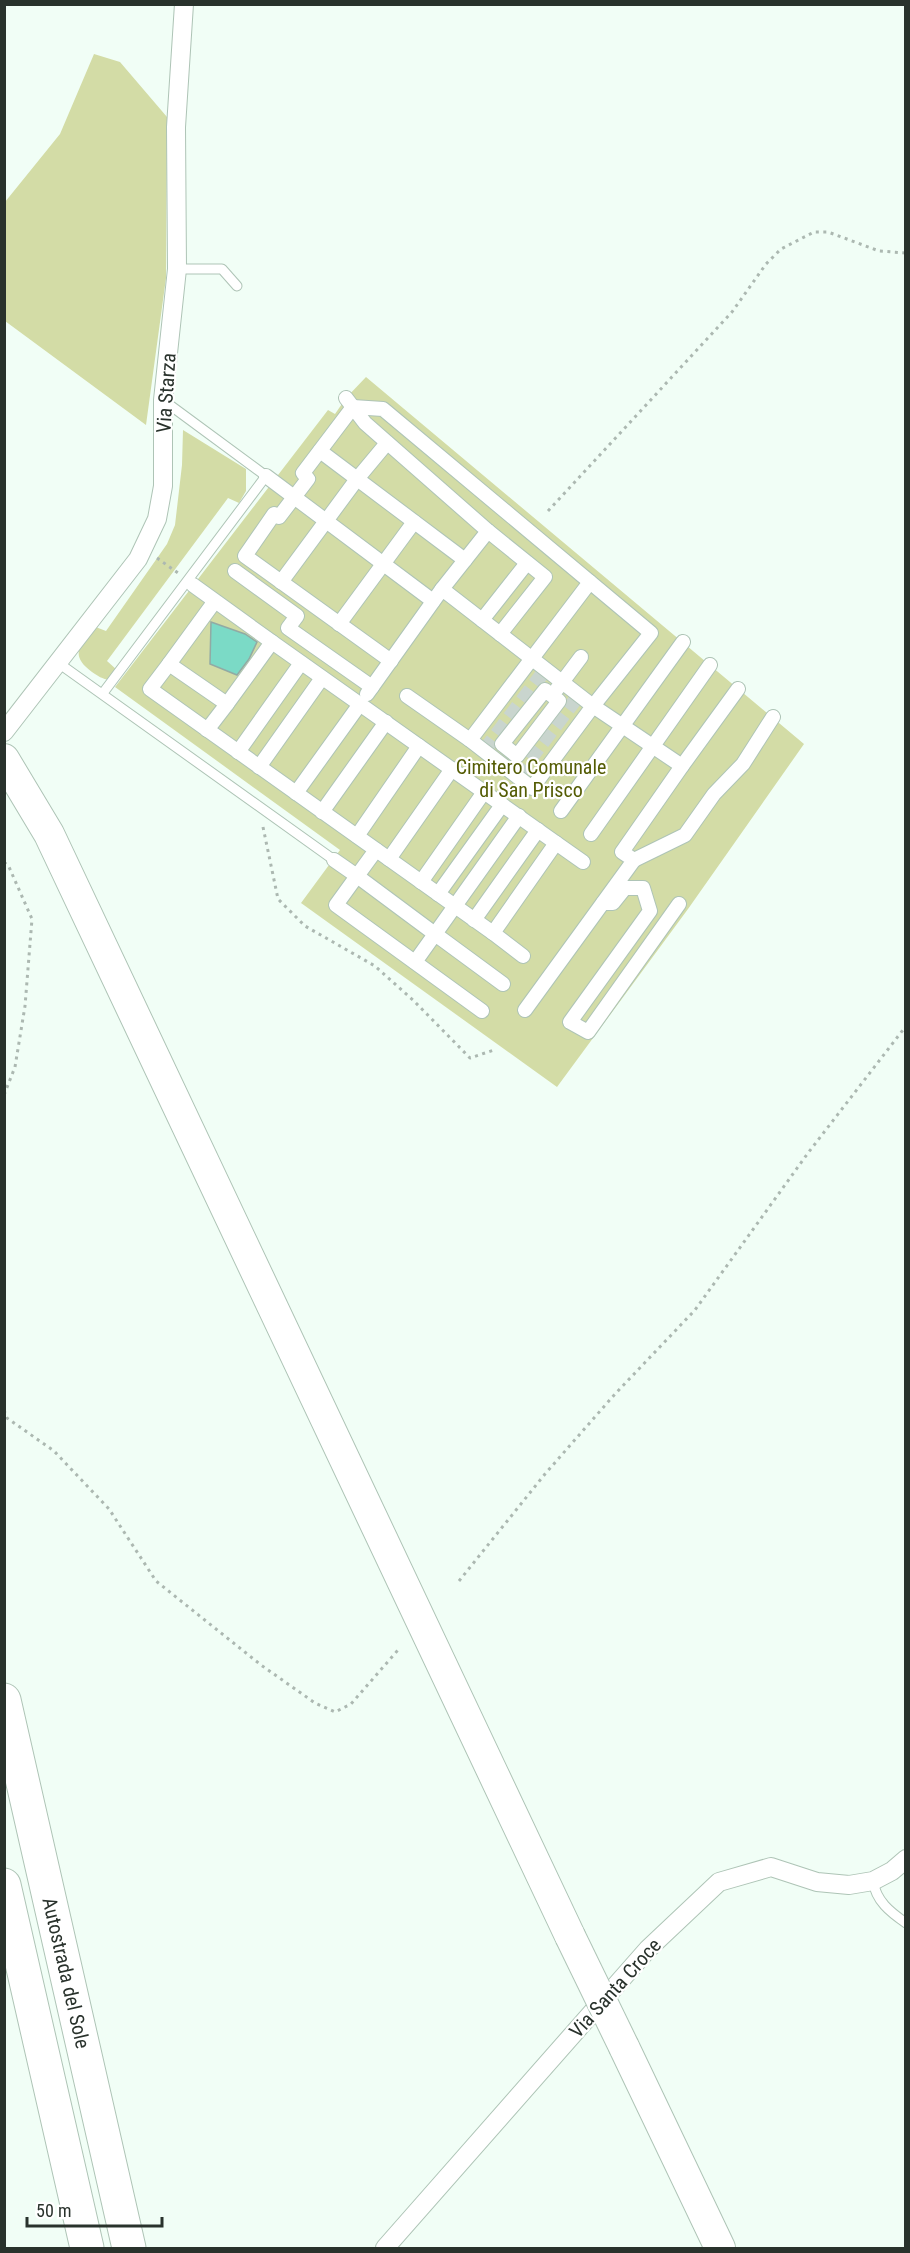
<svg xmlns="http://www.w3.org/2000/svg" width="910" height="2253" viewBox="0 0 910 2253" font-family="'Roboto Condensed',sans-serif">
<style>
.green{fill:#d3dca6}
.building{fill:#7bdac6;stroke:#91aaa4;stroke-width:1.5}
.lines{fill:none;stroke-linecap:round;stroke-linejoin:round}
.pedestrian-tunnel{stroke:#c9d5ce;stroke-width:14;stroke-dasharray:14 7;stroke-linecap:butt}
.service-casing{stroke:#aec4b6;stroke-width:11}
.pedestrian-casing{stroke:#aec4b6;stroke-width:16}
.minor-casing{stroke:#aec4b6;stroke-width:20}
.trunk-casing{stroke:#aec4b6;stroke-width:32}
.motorway-casing{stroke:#aec4b6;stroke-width:35}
.path{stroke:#acb8b1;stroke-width:3;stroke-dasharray:3 4.5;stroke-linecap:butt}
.service{stroke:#fff;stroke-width:9}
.pedestrian{stroke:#fff;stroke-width:14}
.minor{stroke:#fff;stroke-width:18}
.trunk{stroke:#fff;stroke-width:30}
.motorway{stroke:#fff;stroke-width:33}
.trunk-bridge-casing{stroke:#aec4b6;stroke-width:32;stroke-linecap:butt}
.trunk-bridge{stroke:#fff;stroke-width:30}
.labels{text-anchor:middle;stroke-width:4.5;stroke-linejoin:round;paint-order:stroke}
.street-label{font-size:20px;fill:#29322c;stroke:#fff}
.park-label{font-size:20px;fill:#545c04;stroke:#fff}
</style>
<rect width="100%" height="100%" fill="#f1fef6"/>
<g class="green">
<polygon points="94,54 120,62 167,117 166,278 146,425 5,321 5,202 60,134"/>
<polygon points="366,377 804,744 688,909 557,1087 301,903 340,850 115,687 328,410 335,414 346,398"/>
<path d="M183,430L246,469V491L239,503L228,498L107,661L117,670L110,680C102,679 98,676 92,672C69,655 80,646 93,626L106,631L167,544L175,525L182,465Z"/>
</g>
<polygon class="building" points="211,622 245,634 257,642 249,659 237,675 210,664"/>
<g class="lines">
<g class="pedestrian-tunnel">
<polyline points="484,751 546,669"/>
<polyline points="517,776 579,695"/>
</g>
<g class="service-casing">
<g id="service">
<polyline points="177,269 222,269 237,286"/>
<polyline points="57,662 334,860"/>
<polyline points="103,693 266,476 163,400"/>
<path d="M873,1881C876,1901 890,1912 906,1923"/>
</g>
</g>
<g class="pedestrian-casing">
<g id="pedestrian">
<polyline points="346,398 365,423 488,531 442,589"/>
<polyline points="320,451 465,560"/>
<polyline points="266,476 433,601"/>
<polyline points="488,531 545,577 500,634"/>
<polyline points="235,571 297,616 288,628 372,687"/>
<polyline points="281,582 357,479 387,443"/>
<polyline points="193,585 272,642 227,704 169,664 215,601"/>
<polyline points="482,620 527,563"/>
<polyline points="339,624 414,522"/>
<polyline points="391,661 245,556 274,514 279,517 308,479 303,473 353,407 383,409 651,633 593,706 682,766 738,689"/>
<polyline points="169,664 150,689 493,933 556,843 272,642"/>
<polyline points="557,689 581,657"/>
<polygon points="545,690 559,701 517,756 502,744"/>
<polyline points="367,694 442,589 593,706 532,788 470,740 407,696"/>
<polyline points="207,730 227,704"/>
<polyline points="470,740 590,582"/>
<polyline points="238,752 301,663"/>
<polyline points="259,767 322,678"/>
<polyline points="296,793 360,704"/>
<polyline points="561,811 683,642"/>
<polyline points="322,812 386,722"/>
<polyline points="591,834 710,665"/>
<polyline points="357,836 419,746"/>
<polyline points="556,843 583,862"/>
<polyline points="389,859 452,769"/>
<polyline points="334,860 357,876 376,850"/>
<polyline points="634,860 685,835 714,794 743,764 773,717"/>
<polyline points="421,882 484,792"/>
<polyline points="438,894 502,805"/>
<polyline points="603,903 613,903 625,888 643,888 650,911 570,1022 588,1032 679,904"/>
<polyline points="474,920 538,830"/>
<polyline points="493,933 523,956"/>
<polyline points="415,962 435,934 503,984"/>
<polyline points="525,1010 634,860 622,852 682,766"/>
<polyline points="482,1011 336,905 357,876 435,934 519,816"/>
</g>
</g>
<g class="minor-casing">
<g id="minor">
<polyline points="4,732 138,559 157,519 163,486 163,400 177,269 176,127 184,4"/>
<polyline points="385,2248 648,1949 719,1882 771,1867 817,1882 849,1885 873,1881 892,1871 906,1859"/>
</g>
</g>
<g class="trunk-casing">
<g id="trunk">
<polyline points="4,759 49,834 570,1936"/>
<polyline points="624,2047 720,2248"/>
</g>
</g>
<g class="motorway-casing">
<g id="motorway">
<path id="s1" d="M4,1700L129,2248"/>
<polyline points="4,1885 87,2248"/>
</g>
</g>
<g class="path">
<polyline points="904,4 906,6"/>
<polyline points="548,511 732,312 766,264 781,249 814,232 828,232 879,251 906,253"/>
<polyline points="157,558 178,573"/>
<polyline points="263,827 278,899 305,926 375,966 413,1000 470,1058 494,1050"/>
<polyline points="4,862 9,867 32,919 25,1006 15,1067 4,1095"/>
<polyline points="4,1410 7,1418 54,1451 109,1509 156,1581 261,1665 315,1703 335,1712 351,1704 398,1650"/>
<polyline points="459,1581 545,1474 615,1394 695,1310 808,1153 906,1026"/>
</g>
<use href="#service" class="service"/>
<use href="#pedestrian" class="pedestrian"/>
<use href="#minor" class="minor"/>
<use href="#trunk" class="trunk"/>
<use href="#motorway" class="motorway"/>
<g class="trunk-bridge-casing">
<polyline id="trunk-bridge" points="570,1936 624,2047"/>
</g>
<use href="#trunk-bridge" class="trunk-bridge"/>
</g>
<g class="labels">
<g class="street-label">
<text transform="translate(166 393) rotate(-86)" y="7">Via Starza</text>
<text dy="7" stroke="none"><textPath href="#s1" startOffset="280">Autostrada del Sole</textPath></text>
<text transform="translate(615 1988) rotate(-48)" y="7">Via Santa Croce</text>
</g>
<g class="park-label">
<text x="531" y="774">Cimitero Comunale<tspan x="531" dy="23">di San Prisco</tspan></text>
</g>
</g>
<rect width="910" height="2253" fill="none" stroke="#29322c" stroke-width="12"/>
<path d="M27 2217v9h135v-9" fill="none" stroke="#29322c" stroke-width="3"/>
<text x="36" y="2217" font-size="18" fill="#29322c" stroke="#ffffff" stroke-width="4.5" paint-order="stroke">50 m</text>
</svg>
